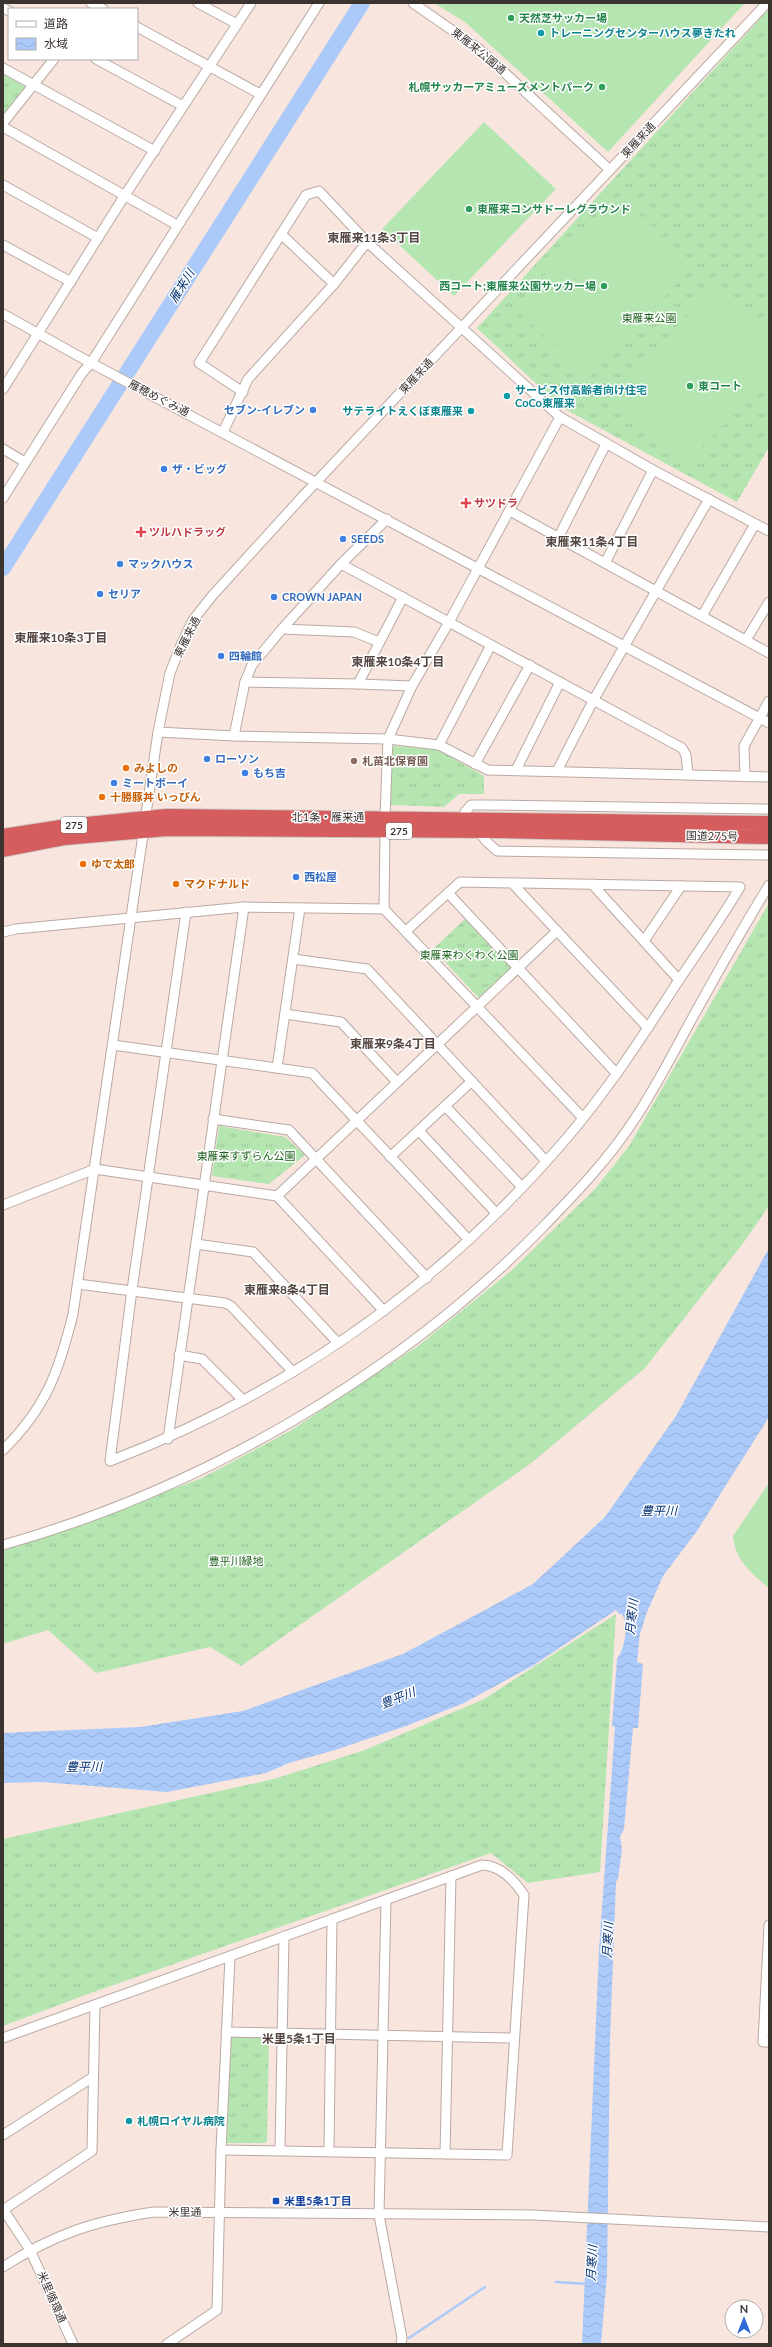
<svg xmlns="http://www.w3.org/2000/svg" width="772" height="2347" viewBox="0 0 772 2347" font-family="Lato,'Noto Sans JP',sans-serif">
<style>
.grass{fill:url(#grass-tufts)}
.garden{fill:#b5e5b1}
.water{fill:url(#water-waves)}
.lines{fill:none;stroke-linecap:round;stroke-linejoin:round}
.stream{stroke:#abcaf9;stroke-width:2.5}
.river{stroke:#abcaf9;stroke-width:16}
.minor-casing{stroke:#baa9a2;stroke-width:11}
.highway-casing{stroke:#cccac9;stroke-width:16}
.minor{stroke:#fff;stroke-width:9}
.highway{stroke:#d55d5d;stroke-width:14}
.leisure-dot{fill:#2e9e5b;stroke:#fff;stroke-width:1.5}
.culture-dot{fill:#0f9aa8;stroke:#fff;stroke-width:1.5}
.shop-dot{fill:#3f7fe0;stroke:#fff;stroke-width:1.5}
.health-dot{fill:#e0444e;stroke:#fff;stroke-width:1.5}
.education-dot{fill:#8d6e63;stroke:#fff;stroke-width:1.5}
.food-dot{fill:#e8710a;stroke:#fff;stroke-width:1.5}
.transit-dot{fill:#1a4fb4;stroke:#fff;stroke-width:1.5}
.labels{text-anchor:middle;stroke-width:3;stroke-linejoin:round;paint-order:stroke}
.shield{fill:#fff;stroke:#75706e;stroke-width:1}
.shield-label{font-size:10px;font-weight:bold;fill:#3a3330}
.leisure-label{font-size:11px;font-weight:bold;fill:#27864d;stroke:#fff;text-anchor:start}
.culture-label{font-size:11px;font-weight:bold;fill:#0d838f;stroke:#fff;text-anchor:start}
.street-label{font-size:11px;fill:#3a3330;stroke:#fff}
.park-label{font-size:11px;fill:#1d621d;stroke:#fff}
.shop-label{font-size:11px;font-weight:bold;fill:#366cbe;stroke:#fff;text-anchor:start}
.health-label{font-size:11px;font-weight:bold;fill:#be3a42;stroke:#fff;text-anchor:start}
.education-label{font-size:11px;font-weight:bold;fill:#785e54;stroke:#fff;text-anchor:start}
.food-label{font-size:11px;font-weight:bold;fill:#c56008;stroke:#fff;text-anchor:start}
.transit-label{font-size:11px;font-weight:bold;fill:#164399;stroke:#fff;text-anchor:start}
.neighbourhood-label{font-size:12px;font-weight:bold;fill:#544640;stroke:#fff}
.water-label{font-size:12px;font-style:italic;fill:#002f70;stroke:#fff}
</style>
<defs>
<pattern id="grass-tufts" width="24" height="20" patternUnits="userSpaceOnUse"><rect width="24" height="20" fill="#b5e5b1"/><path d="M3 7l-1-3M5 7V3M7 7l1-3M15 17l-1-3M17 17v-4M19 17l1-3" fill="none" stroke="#9cc599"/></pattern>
<pattern id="water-waves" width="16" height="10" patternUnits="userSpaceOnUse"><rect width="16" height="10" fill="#abcaf9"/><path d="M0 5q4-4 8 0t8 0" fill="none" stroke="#94aed6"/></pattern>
</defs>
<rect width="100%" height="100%" fill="#f8e6de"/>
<g class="grass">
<polygon points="769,9 769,447 737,502 561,407 477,328"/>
<polygon points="3,74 26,87 3,115"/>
<polygon points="392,746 437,749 484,776 484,794 459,794 444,807 391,805"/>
<polygon points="769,903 769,1206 744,1242 645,1368 530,1464 241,1666 210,1647 96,1673 48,1630 3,1644 3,1551 200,1479 290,1431 418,1346 511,1271 595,1189 629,1146"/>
<polygon points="465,919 512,968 479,998 433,949"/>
<polygon points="219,1126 285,1137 305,1155 269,1184 212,1176"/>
<polygon points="616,1614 600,1872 528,1883 491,1853 85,1995 3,2026 3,1839 274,1779 365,1750 484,1699"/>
<polygon points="231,2036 266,2037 269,2040 267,2141 265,2143 227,2143 224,2140"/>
</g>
<g class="garden">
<polygon points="434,3 745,3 608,152 465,22"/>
<polygon points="484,122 556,189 454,296 382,229"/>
<polygon points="619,196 694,265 589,377 514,308"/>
<polygon points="715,286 769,337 769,376 684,466 611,397"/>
<path d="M769,1483V1588C751,1573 735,1560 733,1536Z"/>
</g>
<path class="water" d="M769,1248V1417L697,1531L663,1576L647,1612L640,1634L637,1662L643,1664L638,1728H633L624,1829L620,1837L622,1849L618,1879L616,1882L610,2040L607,2275L601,2344H582L599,1950L615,1727L612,1726L617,1659C625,1648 629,1625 622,1614H619L616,1610L534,1665L464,1703L406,1726L335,1750L289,1763L266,1773L167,1792L42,1782L3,1783V1733L140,1727L243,1711L403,1654L533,1584L605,1517L676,1416Z"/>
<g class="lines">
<g class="stream">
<polyline points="556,2282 588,2284"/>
<polyline points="409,2338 485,2287"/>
</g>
<polyline class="river" points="3,568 362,3"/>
<g class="minor-casing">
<g id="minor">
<polyline points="91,3 103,9"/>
<polyline points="198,3 237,24"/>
<polyline points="413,3 479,49 610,170"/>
<polyline points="3,8 9,11"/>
<polyline points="137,27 260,94"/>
<polyline points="96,59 183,106"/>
<polyline points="3,68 155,151"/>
<polyline points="3,123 54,59"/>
<polyline points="3,127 177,225"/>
<polyline points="3,185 98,238"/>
<polyline points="281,234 334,284"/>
<polyline points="3,245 71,282"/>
<polyline points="3,314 91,363 769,723"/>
<polyline points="3,389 125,195 251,3"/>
<polyline points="243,392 199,363 306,195 319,191 367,242"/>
<polyline points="223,432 248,379 334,284 367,242 560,417 653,470 769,531"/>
<polyline points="3,449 25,462"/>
<polyline points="3,498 82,373 91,363 319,3"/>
<polyline points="510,511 769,653"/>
<polyline points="558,538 606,444"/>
<polyline points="605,563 653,470"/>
<polyline points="341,564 682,748 686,755 688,775"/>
<polyline points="702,616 755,524"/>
<polyline points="282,629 354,632 379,642"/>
<polyline points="746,640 769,602"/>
<polyline points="245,682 358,684 403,597"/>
<polyline points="358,684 412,686"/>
<polyline points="158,732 234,736 388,739 439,745 488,770 769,777"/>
<polyline points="234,736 245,682 252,665 282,629 341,564 387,519"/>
<polyline points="439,745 491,645"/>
<polyline points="475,764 530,665"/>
<polyline points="516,770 560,682"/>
<polyline points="557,771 594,699 709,499"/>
<polyline points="745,777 744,746 769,701"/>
<polyline points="769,809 485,805 471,805 465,812 486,841 497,851 769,855"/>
<polyline points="385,818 388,739 412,686 449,622 560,417"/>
<polyline points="512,883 648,1028"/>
<polyline points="592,884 679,980"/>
<polyline points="448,893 617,1074"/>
<polyline points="384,909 385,831"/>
<path d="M186,912L132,1290L110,1461C288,1393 442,1284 566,1139C607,1091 641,1039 675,986C697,953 720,921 740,887L460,882L406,931"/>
<polyline points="3,932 16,929 244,907 384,909 583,1118"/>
<polyline points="644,941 681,886"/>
<polyline points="293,959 367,969 546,1161"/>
<polyline points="285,1014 341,1022 397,1082"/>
<polyline points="113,1045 312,1073 469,1240"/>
<polyline points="277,1068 300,908"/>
<polyline points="445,1106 522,1187"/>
<polyline points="213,1119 289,1130 427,1278"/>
<polyline points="419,1131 496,1213"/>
<polyline points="390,1157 472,1081"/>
<polyline points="277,1196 557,931"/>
<polyline points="3,1205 95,1169 277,1196 384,1311"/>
<polyline points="196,1244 253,1252 338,1343"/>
<polyline points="78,1284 225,1303 231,1306 293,1372"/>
<polyline points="179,1355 202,1359 243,1400"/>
<polyline points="168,1439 244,907"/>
<path d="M3,1450C46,1408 59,1371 73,1314L158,732L170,673L181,645L193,620L212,596L303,496L767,3"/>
<path d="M3,1545C202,1489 396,1376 541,1229C575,1194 609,1159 636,1117C655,1088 671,1057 688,1026C714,978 741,931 769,885"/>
<polyline points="386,1900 379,2215 402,2338 401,2344"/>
<polyline points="769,1925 763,2042 769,2042"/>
<polyline points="226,2032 514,2038"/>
<path d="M3,2038L482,1865C500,1865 514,1880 524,1895L507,2155L221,2150"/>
<polyline points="3,2135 93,2077"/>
<polyline points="280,2150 284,1936"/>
<polyline points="329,2151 332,1919"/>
<polyline points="445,2154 451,1876"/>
<polyline points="3,2209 30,2250 73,2344"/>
<polyline points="3,2210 92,2151 95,2005"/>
<path d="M3,2267C54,2234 94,2221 154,2212L533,2215L769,2227"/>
<polyline points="167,2344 217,2310 221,2150 230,1957"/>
</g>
</g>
<g class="highway-casing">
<g id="highway">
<polyline points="3,836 67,826 166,816 769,823"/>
<polyline points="3,850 65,838 167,829 498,831 769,837"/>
</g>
</g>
<use href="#minor" class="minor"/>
<use href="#highway" class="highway"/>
</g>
<g class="leisure-dot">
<circle cx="511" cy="18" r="4"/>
<circle cx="602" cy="87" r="4"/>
<circle cx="469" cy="209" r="4"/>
<circle cx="604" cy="286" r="4"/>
<circle cx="690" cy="386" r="4"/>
</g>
<g class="culture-dot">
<circle cx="541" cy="33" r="4"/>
<circle cx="507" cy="396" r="4"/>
<circle cx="471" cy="411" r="4"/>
<circle cx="129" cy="2121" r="4"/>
</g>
<g class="shop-dot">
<circle cx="313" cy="410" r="4"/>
<circle cx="164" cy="469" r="4"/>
<circle cx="343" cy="539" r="4"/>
<circle cx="120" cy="564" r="4"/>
<circle cx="100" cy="594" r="4"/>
<circle cx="274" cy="597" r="4"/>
<circle cx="221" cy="656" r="4"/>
<circle cx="207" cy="759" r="4"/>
<circle cx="245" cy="773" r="4"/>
<circle cx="114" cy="783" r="4"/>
<circle cx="296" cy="877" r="4"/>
</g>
<g class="health-dot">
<path d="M464 497h4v4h4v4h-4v4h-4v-4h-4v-4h4z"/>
<path d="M139 526h4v4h4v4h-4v4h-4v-4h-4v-4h4z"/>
</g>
<circle class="education-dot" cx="354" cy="761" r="4"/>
<g class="food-dot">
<circle cx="126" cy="768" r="4"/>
<circle cx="102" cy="797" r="4"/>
<circle cx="83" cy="864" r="4"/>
<circle cx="176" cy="884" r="4"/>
</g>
<rect class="transit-dot" x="272" y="2197" width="8" height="8" rx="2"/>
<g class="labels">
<g class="shield">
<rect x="61" y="817" width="26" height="16" rx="3"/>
<rect x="386" y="823" width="26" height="16" rx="3"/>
</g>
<g class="shield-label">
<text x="74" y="829">275</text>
<text x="399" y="835">275</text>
</g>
<g class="leisure-label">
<text x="519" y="22">天然芝サッカー場</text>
<text x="594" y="91" text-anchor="end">札幌サッカーアミューズメントパーク</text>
<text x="477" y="213">東雁来コンサドーレグラウンド</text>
<text x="596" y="290" text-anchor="end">西コート;東雁来公園サッカー場</text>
<text x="698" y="390">東コート</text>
</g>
<g class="culture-label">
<text x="549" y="37">トレーニングセンターハウス夢きたれ</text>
<text x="515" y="394">サービス付高齢者向け住宅<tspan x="515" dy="13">CoCo東雁来</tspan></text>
<text x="463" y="415" text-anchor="end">サテライトえくぼ東雁来</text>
<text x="137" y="2125">札幌ロイヤル病院</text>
</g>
<g class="street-label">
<text transform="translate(479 51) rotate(39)" y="4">東雁来公園通</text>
<text transform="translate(638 140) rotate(-47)" y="4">東雁来通</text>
<text transform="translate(416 376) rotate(-47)" y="4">東雁来通</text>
<text transform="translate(159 398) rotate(27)" y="4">雁穂めぐみ通</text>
<text transform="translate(187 637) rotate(-63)" y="4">東雁来通</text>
<text x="328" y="821">北1条・雁来通</text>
<text transform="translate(712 836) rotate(1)" y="4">国道275号</text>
<text transform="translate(185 2212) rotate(-1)" y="4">米里通</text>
<text transform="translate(52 2297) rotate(66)" y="4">米里循環通</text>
</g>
<g class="park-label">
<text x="649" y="322">東雁来公園</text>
<text x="469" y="959">東雁来わくわく公園</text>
<text x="246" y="1160">東雁来すずらん公園</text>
<text x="236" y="1565">豊平川緑地</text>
</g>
<g class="shop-label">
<text x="305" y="414" text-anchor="end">セブン-イレブン</text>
<text x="172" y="473">ザ・ビッグ</text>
<text x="351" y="543">SEEDS</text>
<text x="128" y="568">マックハウス</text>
<text x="108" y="598">セリア</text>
<text x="282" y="601">CROWN JAPAN</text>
<text x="229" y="660">四輪館</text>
<text x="215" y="763">ローソン</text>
<text x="253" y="777">もち吉</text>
<text x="122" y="787">ミートボーイ</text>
<text x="304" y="881">西松屋</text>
</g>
<g class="health-label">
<text x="474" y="507">サツドラ</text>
<text x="149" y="536">ツルハドラッグ</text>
</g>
<g class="education-label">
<text x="362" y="765">札苗北保育園</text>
</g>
<g class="food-label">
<text x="134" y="772">みよしの</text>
<text x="110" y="801">十勝豚丼 いっぴん</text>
<text x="91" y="868">ゆで太郎</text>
<text x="184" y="888">マクドナルド</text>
</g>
<g class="transit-label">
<text x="284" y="2205">米里5条1丁目</text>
</g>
<g class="neighbourhood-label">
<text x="374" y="242">東雁来11条3丁目</text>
<text x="592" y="546">東雁来11条4丁目</text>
<text x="61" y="642">東雁来10条3丁目</text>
<text x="398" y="666">東雁来10条4丁目</text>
<text x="393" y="1048">東雁来9条4丁目</text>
<text x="287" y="1294">東雁来8条4丁目</text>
<text x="299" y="2043">米里5条1丁目</text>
</g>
<g class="water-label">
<text transform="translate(182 286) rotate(-58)" y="4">雁来川</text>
<text x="659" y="1515">豊平川</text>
<text transform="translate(632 1617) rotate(-84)" y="4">月寒川</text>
<text transform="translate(398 1698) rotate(-22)" y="4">豊平川</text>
<text x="84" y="1771">豊平川</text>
<text transform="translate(608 1940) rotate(-87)" y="4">月寒川</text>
<text transform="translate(592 2263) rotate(-87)" y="4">月寒川</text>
</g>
</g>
<rect width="772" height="2347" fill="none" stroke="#3a3330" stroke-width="8"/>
<rect x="8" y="8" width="130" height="52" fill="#ffffff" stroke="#b0adac"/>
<rect x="16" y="21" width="20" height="6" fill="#ffffff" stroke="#b0adac"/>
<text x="44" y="28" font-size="12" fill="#3a3330">道路</text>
<rect x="16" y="38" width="20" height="12" fill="url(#water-waves)" stroke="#b0adac"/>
<text x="44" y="48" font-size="12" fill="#3a3330">水域</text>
<g transform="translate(744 2319)"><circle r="19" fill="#ffffff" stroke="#b0adac"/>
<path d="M0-3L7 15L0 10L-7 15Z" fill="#2f69d7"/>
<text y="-6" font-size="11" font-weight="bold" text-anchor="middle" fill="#3a3330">N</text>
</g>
</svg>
